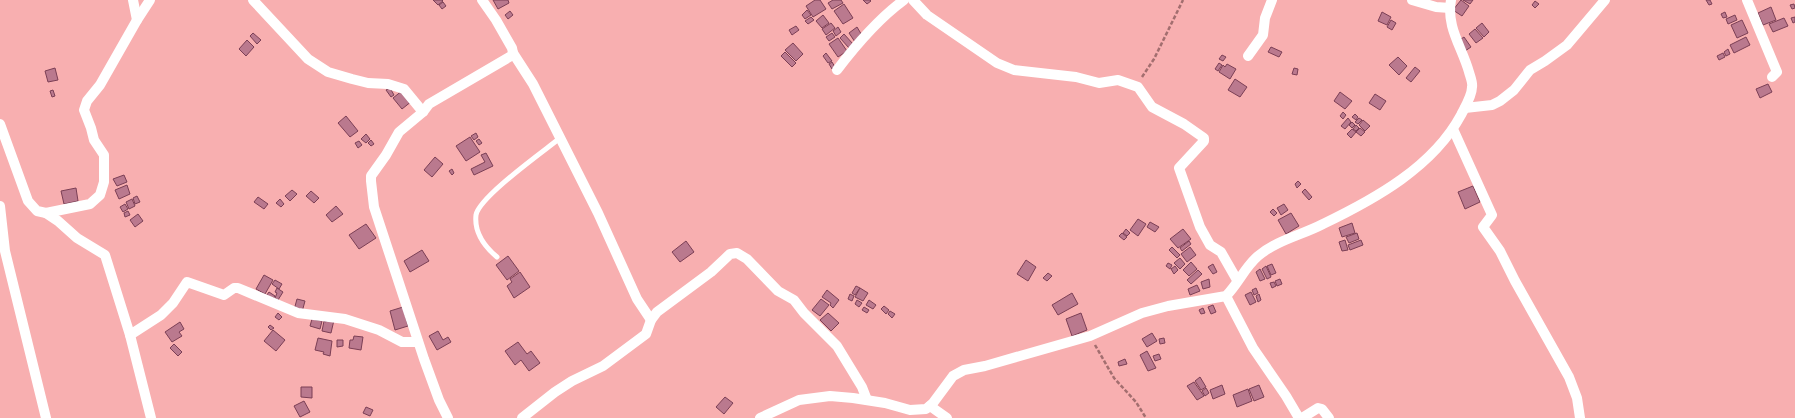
<svg xmlns="http://www.w3.org/2000/svg" width="1795" height="418" viewBox="0 0 1795 418" font-family="Mulish,sans-serif">
<style>
.building{fill:#ba798e;stroke:#7b3f55}
.lines{fill:none;stroke-linecap:round;stroke-linejoin:round}
.path{stroke:#a36e6f;stroke-width:2.5;stroke-dasharray:4 2;stroke-linecap:butt}
.service{stroke:#fff;stroke-width:5}
.minor{stroke:#fff;stroke-width:10}
</style>
<rect width="100%" height="100%" fill="#f8afb0"/>
<g class="building">
<polygon points="433,0 442,0 443,1 438,5"/>
<polygon points="493,0 508,0 509,3 498,9"/>
<polygon points="815,0 820,0 826,9 813,17 806,6"/>
<polygon points="833,0 841,0 843,3 832,9 828,3"/>
<polygon points="863,0 870,0 871,1 867,4"/>
<polygon points="1461,0 1469,6 1462,16 1453,10"/>
<polygon points="1463,0 1473,0 1470,4"/>
<polygon points="1706,0 1710,0 1712,4 1709,5"/>
<polygon points="1535,1 1539,4 1535,8 1532,5"/>
<polygon points="443,2 446,6 442,9 439,5"/>
<polygon points="844,4 853,18 843,24 834,11"/>
<polygon points="1794,4 1795,8 1792,9 1790,5"/>
<polygon points="1771,7 1776,20 1763,25 1758,13"/>
<polygon points="807,10 811,15 805,19 802,15"/>
<polygon points="510,11 513,15 508,19 505,15"/>
<polygon points="1382,12 1391,17 1387,25 1378,21"/>
<polygon points="1725,12 1727,17 1723,18 1721,14"/>
<polygon points="823,15 829,23 822,28 816,21"/>
<polygon points="1735,15 1737,20 1728,24 1726,19"/>
<polygon points="811,17 814,20 808,24 805,21"/>
<polygon points="1795,17 1795,22 1793,23 1791,18"/>
<polygon points="1784,18 1788,26 1773,32 1769,24"/>
<polygon points="1391,20 1396,23 1392,30 1387,27"/>
<polygon points="1742,20 1748,33 1737,38 1731,25"/>
<polygon points="831,23 835,28 826,35 822,29"/>
<polygon points="1482,23 1489,32 1484,37 1476,28"/>
<polygon points="796,26 799,30 792,35 789,30"/>
<polygon points="838,27 841,32 836,36 833,31"/>
<polygon points="857,27 863,37 855,42 849,33"/>
<polygon points="1475,29 1483,38 1476,43 1469,34"/>
<polygon points="253,33 261,40 257,44 250,36"/>
<polygon points="832,33 835,37 829,41 826,37"/>
<polygon points="844,34 853,44 849,48 840,38"/>
<polygon points="1464,37 1471,47 1465,51 1458,41"/>
<polygon points="1746,37 1750,45 1734,53 1730,45"/>
<polygon points="838,38 847,51 838,57 829,44"/>
<polygon points="247,40 254,47 246,56 239,49"/>
<polygon points="793,43 803,54 796,61 785,50"/>
<polygon points="1271,47 1282,52 1279,57 1268,52"/>
<polygon points="1728,49 1730,54 1726,56 1724,52"/>
<polygon points="785,52 796,63 792,67 781,56"/>
<polygon points="826,53 832,61 828,63 823,56"/>
<polygon points="1723,53 1725,57 1719,60 1717,56"/>
<polygon points="1222,55 1226,57 1223,61 1219,59"/>
<polygon points="1398,57 1407,66 1399,75 1389,65"/>
<polygon points="832,62 835,67 832,69 829,64"/>
<polygon points="1219,63 1222,65 1218,71 1215,69"/>
<polygon points="1227,64 1236,69 1230,79 1219,72 1223,65 1225,67"/>
<polygon points="1415,67 1420,71 1411,82 1406,78"/>
<polygon points="55,68 58,80 48,82 45,71"/>
<polygon points="1294,68 1298,69 1297,75 1292,74"/>
<polygon points="1235,79 1247,87 1240,97 1228,90"/>
<polygon points="1768,84 1772,92 1760,98 1756,89"/>
<polygon points="390,88 394,95 391,97 386,90"/>
<polygon points="53,90 55,96 52,97 50,91"/>
<polygon points="403,90 412,101 402,109 393,98"/>
<polygon points="1340,92 1352,101 1345,109 1334,101"/>
<polygon points="1375,94 1386,101 1380,110 1369,103"/>
<polygon points="1343,112 1346,115 1343,119 1340,116"/>
<polygon points="1355,114 1358,117 1356,120 1352,117"/>
<polygon points="346,116 358,131 350,137 338,123"/>
<polygon points="1348,118 1351,122 1345,129 1341,126"/>
<polygon points="1359,118 1362,120 1358,124 1355,122"/>
<polygon points="1363,120 1370,126 1365,131 1359,125"/>
<polygon points="1352,122 1355,125 1352,128 1349,125"/>
<polygon points="1356,125 1359,128 1356,131 1353,129"/>
<polygon points="1360,128 1365,132 1361,136 1356,132"/>
<polygon points="1352,129 1356,132 1351,138 1347,134"/>
<polygon points="476,133 478,137 474,140 471,136"/>
<polygon points="366,134 370,139 366,143 361,139"/>
<polygon points="470,137 480,152 466,161 456,146"/>
<polygon points="479,139 482,143 479,145 476,141"/>
<polygon points="371,140 374,144 371,146 368,143"/>
<polygon points="359,141 362,145 358,148 355,143"/>
<polygon points="486,153 493,166 474,175 471,169 485,162 481,155"/>
<polygon points="435,157 443,164 432,177 424,170"/>
<polygon points="452,169 454,173 452,175 449,171"/>
<polygon points="124,175 127,182 117,186 113,179"/>
<polygon points="1298,181 1301,184 1297,188 1295,184"/>
<polygon points="127,185 130,194 119,199 115,190"/>
<polygon points="1473,186 1480,202 1465,209 1458,192"/>
<polygon points="76,188 78,201 64,204 61,191"/>
<polygon points="1305,189 1312,197 1309,200 1302,192"/>
<polygon points="292,190 297,194 290,201 285,196"/>
<polygon points="311,191 319,198 314,203 306,196"/>
<polygon points="137,196 140,202 135,204 133,198"/>
<polygon points="258,197 268,204 264,209 254,202"/>
<polygon points="132,199 135,206 129,209 126,202"/>
<polygon points="280,199 284,204 281,207 276,203"/>
<polygon points="125,204 128,209 123,212 120,207"/>
<polygon points="1284,204 1288,210 1281,215 1277,208"/>
<polygon points="336,206 343,214 332,222 326,215"/>
<polygon points="1273,209 1277,213 1274,216 1270,212"/>
<polygon points="128,211 130,215 125,217 124,213"/>
<polygon points="1291,213 1299,226 1286,234 1278,220"/>
<polygon points="138,214 143,221 135,227 130,220"/>
<polygon points="1138,219 1146,224 1138,236 1130,230"/>
<polygon points="1150,222 1159,227 1155,232 1147,227"/>
<polygon points="1352,223 1355,233 1342,237 1339,228"/>
<polygon points="366,224 376,238 359,249 349,235"/>
<polygon points="1126,229 1130,233 1127,236 1123,233"/>
<polygon points="1183,229 1191,239 1178,248 1170,239"/>
<polygon points="1122,233 1127,237 1124,240 1119,236"/>
<polygon points="1357,233 1359,239 1349,243 1346,237"/>
<polygon points="1345,240 1348,250 1342,251 1339,242"/>
<polygon points="1361,240 1363,245 1350,250 1348,245"/>
<polygon points="686,241 694,252 680,262 672,252"/>
<polygon points="1189,241 1191,244 1182,251 1180,248"/>
<polygon points="1172,247 1180,255 1177,258 1169,250"/>
<polygon points="1190,247 1196,255 1187,262 1181,254"/>
<polygon points="422,250 429,261 410,272 404,261"/>
<polygon points="508,256 519,271 507,280 496,265"/>
<polygon points="1180,258 1185,264 1180,269 1174,263"/>
<polygon points="1026,260 1036,267 1028,281 1017,274"/>
<polygon points="1191,262 1197,269 1189,276 1183,270"/>
<polygon points="1168,263 1172,265 1170,269 1166,266"/>
<polygon points="1213,264 1217,272 1213,274 1208,267"/>
<polygon points="1272,264 1276,273 1271,275 1267,266"/>
<polygon points="1175,266 1178,270 1174,274 1171,269"/>
<polygon points="1266,266 1271,277 1267,279 1262,269"/>
<polygon points="1260,269 1265,279 1260,281 1256,272"/>
<polygon points="1198,270 1202,274 1191,284 1187,280"/>
<polygon points="520,272 530,287 514,298 507,286 512,282 510,279"/>
<polygon points="1048,273 1052,276 1047,281 1043,278"/>
<polygon points="264,275 273,280 265,294 256,289"/>
<polygon points="1209,279 1210,287 1203,289 1201,282"/>
<polygon points="1280,279 1282,284 1277,286 1275,281"/>
<polygon points="275,280 282,284 279,289 272,284"/>
<polygon points="1274,282 1276,286 1272,288 1270,283"/>
<polygon points="1197,285 1200,291 1190,295 1188,289"/>
<polygon points="856,286 860,288 855,295 852,293"/>
<polygon points="277,288 283,292 278,300 275,298 277,293 275,292"/>
<polygon points="860,288 868,293 863,301 855,297"/>
<polygon points="1256,288 1258,293 1254,295 1252,290"/>
<polygon points="827,290 839,300 833,308 830,305 831,303 822,297"/>
<polygon points="269,292 275,296 272,300 266,296"/>
<polygon points="1251,292 1256,302 1250,305 1245,295"/>
<polygon points="1072,293 1078,304 1058,315 1052,305"/>
<polygon points="850,294 854,296 852,301 848,299"/>
<polygon points="1259,294 1261,300 1258,302 1256,296"/>
<polygon points="297,299 305,301 302,312 294,310"/>
<polygon points="821,299 829,305 820,316 812,310"/>
<polygon points="857,300 862,303 859,307 855,304"/>
<polygon points="869,300 876,305 873,309 866,305"/>
<polygon points="1213,305 1216,312 1211,314 1208,307"/>
<polygon points="884,306 889,310 886,314 881,309"/>
<polygon points="403,307 408,326 395,330 390,311"/>
<polygon points="864,307 869,310 867,313 862,310"/>
<polygon points="1203,308 1205,313 1201,314 1199,310"/>
<polygon points="890,311 895,314 892,318 888,314"/>
<polygon points="278,313 282,317 279,320 275,317"/>
<polygon points="828,313 839,323 831,331 820,320"/>
<polygon points="1081,313 1087,330 1072,336 1066,319"/>
<polygon points="312,319 322,321 320,329 310,326"/>
<polygon points="327,319 334,320 331,333 322,331 324,321 326,322"/>
<polygon points="180,322 184,329 179,332 182,336 172,342 165,332"/>
<polygon points="270,325 274,328 271,330 268,327"/>
<polygon points="273,330 285,340 276,351 264,341"/>
<polygon points="438,331 443,340 448,337 451,342 437,350 429,336"/>
<polygon points="1152,333 1157,341 1147,347 1142,339"/>
<polygon points="354,336 363,337 361,350 349,348 350,340 353,340"/>
<polygon points="318,338 332,341 330,356 323,354 324,352 315,350"/>
<polygon points="1164,338 1165,343 1160,344 1159,339"/>
<polygon points="337,340 343,340 343,346 337,347"/>
<polygon points="518,342 527,354 531,351 540,363 529,371 521,360 515,365 505,351"/>
<polygon points="174,344 182,352 178,356 170,348"/>
<polygon points="1147,351 1156,368 1148,371 1140,355"/>
<polygon points="1159,354 1161,359 1155,361 1153,356"/>
<polygon points="1125,359 1127,364 1119,366 1118,362"/>
<polygon points="1200,377 1206,387 1201,390 1195,381"/>
<polygon points="1194,382 1204,396 1197,400 1187,386"/>
<polygon points="1222,385 1225,394 1213,399 1210,390"/>
<polygon points="1259,385 1264,397 1254,401 1249,389"/>
<polygon points="301,387 312,387 312,398 301,397"/>
<polygon points="1206,388 1209,393 1205,396 1202,391"/>
<polygon points="1248,389 1252,401 1237,407 1233,395"/>
<polygon points="725,397 733,403 724,414 716,407"/>
<polygon points="304,401 310,412 300,417 294,406"/>
<polygon points="366,407 373,410 370,416 363,413"/>
</g>
<g class="lines">
<g class="path">
<polyline points="1142,77 1154,59 1183,0"/>
<polyline points="1095,345 1114,378 1136,402 1146,418"/>
</g>
<path class="service" d="M497,257C484,246 474,233 476,215C479,197 544,151 560,138"/>
<g class="minor">
<polyline points="133,0 137,20"/>
<polyline points="253,0 308,59 328,72 352,79 368,83 388,84 404,89 423,112"/>
<polyline points="913,0 927,15 997,63 1014,70 1076,77 1099,83 1118,80 1138,87 1152,107 1184,124 1204,138 1204,141 1179,168 1200,227 1210,245 1221,252 1237,280"/>
<polyline points="1412,0 1436,7 1450,8"/>
<polyline points="1747,0 1777,72 1772,77"/>
<polyline points="513,53 533,84 598,213 637,299 651,320"/>
<polyline points="1248,56 1263,35 1265,18 1272,0"/>
<path d="M837,70C856,45 878,19 904,0"/>
<polyline points="1465,108 1492,105 1500,101 1514,90 1530,70 1545,61 1567,45 1605,0"/>
<polyline points="0,124 28,201 37,211 46,213 58,221 77,238 105,255 130,335 151,418"/>
<polyline points="1453,129 1492,215 1483,227 1500,251 1515,281 1569,377 1577,398 1580,418"/>
<polyline points="0,206 5,251 46,418"/>
<polyline points="46,213 90,204 100,195 104,182 104,155 94,140 91,128 84,110 87,101 100,85 137,20 150,0"/>
<polyline points="1226,296 1253,348 1286,396 1299,418"/>
<polyline points="130,335 161,315 173,303 187,282 224,295 234,288 238,288 298,313 345,319 379,330 402,342 418,342"/>
<polyline points="930,406 947,418"/>
<polyline points="448,418 439,400 424,359 374,207 371,181 371,176 386,155 399,132 423,112 429,104 511,56 513,53 512,48 496,20 482,0"/>
<polyline points="522,418 555,392 572,381 603,366 646,334 651,320 657,312 711,272 730,254 737,253 747,259 778,291 794,300 804,313 837,346 862,387 867,400"/>
<path d="M760,418L799,400L830,396L853,398L885,403L910,410L926,409L933,403L953,376L964,370L985,366L1090,336L1142,313L1168,306L1226,296C1238,284 1245,267 1258,256C1277,240 1302,235 1323,224C1375,199 1433,167 1461,115C1465,107 1472,96 1472,87C1473,83 1470,76 1469,72C1462,47 1446,27 1451,0"/>
<polyline points="1302,418 1318,408 1322,409 1329,418"/>
</g>
</g>
</svg>
